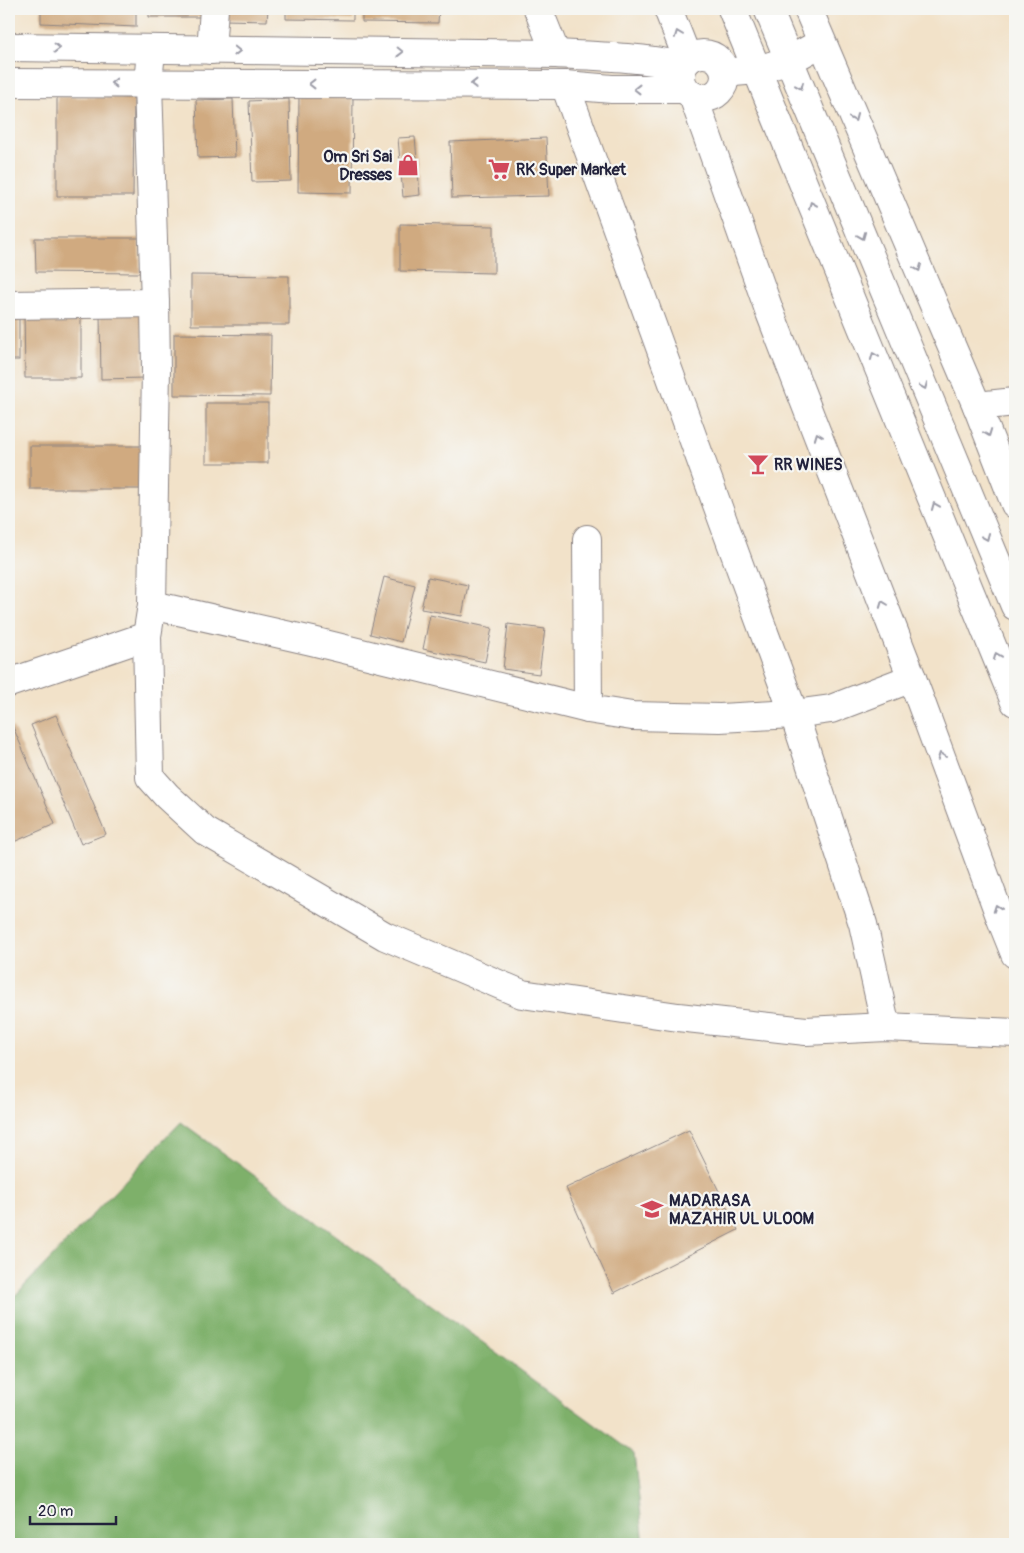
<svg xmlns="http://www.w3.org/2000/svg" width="1024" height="1553" viewBox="0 0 1024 1553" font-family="Pangolin,sans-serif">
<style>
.forest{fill:#7eb06b;stroke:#506953}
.building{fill:#d0aa80}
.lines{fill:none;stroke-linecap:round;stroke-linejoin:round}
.minor-casing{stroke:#8a8282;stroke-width:30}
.highway-casing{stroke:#8a8282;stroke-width:30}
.minor{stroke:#fff;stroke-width:28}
.highway{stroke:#fff;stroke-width:28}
.oneway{stroke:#9c9ca7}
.labels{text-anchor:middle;stroke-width:4.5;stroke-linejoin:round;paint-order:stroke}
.poi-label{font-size:16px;font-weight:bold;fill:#22223b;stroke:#f6f6f2;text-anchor:start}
</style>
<rect width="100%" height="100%" fill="#f6f6f2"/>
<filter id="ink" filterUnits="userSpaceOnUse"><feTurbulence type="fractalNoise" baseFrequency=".02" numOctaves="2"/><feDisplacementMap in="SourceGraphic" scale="10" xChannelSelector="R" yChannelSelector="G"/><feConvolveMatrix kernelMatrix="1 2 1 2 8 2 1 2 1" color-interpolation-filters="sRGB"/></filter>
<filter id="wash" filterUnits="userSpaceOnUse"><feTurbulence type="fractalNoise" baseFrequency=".0096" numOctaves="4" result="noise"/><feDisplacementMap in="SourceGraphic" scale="20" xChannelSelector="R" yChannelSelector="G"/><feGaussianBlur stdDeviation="1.12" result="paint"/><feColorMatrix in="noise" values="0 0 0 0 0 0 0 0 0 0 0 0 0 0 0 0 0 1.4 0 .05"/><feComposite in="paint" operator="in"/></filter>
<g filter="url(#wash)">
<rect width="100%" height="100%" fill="#f2e2c9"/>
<polygon class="forest" points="181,1122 634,1453 644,1544 9,1544 9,1302"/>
<g id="blocks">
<g class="building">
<polygon points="41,9 136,9 136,27 41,23"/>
<rect x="149" y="9" width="56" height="8"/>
<polygon points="225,9 268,9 267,21 224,20"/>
<polygon points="286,9 353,9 353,20 286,19"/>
<polygon points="362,9 439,9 438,23 362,22"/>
<polygon points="299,96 353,97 352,193 298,192"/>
<polygon points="57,97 134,98 133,196 57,196"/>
<polygon points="233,99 235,157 198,158 196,100"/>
<polygon points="289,99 291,181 252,182 249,101"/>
<polygon points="415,137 420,195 403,197 398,138"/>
<polygon points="546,138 549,196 452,198 450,142"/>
<polygon points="400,224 494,226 494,273 400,271"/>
<polygon points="35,238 139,238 140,273 36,272"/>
<polygon points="191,275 289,276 289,325 191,325"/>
<polygon points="24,309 81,309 81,378 25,378"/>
<rect x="9" y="313" width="10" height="47"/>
<polygon points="100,313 142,313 144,378 101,379"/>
<polygon points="174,334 271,335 270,396 174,395"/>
<rect x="206" y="403" width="62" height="60"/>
<rect x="30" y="446" width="112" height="43"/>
<polygon points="384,577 415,585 401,642 370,634"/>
<polygon points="428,577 468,585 462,616 421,609"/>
<polygon points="430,615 492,628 485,662 423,649"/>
<polygon points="508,624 545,629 539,674 503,669"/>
<polygon points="56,715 106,834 81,844 31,725"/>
<polygon points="13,727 55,824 9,844 9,729"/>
<polygon points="689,1130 738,1230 614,1293 566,1188"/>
</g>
</g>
</g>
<g filter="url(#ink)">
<use href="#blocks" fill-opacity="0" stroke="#8a8282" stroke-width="1"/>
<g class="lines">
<g class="minor-casing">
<g id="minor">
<polyline points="538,9 556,54"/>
<polyline points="668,9 688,60"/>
<polyline points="808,9 977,406 1015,504"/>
<path d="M9,47L556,54C598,56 641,57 683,66"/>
<polyline points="151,50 148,84 155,303 156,369 152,605 147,636 150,777 167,796 205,831 385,936 522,994 678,1017 806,1031 886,1027 1015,1033"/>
<polyline points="211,50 214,9"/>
<circle cx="703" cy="76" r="22"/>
<polyline points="734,72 757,70 790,60 821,43"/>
<polyline points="9,83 565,85 612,89 685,89"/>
<polyline points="565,85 723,521 794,714 863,924 886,1027"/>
<polyline points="693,96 769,310 912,678 1001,919 1015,954"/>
<polyline points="9,305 155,303"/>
<polyline points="977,406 1015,402"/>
<polyline points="587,539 588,709"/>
<polyline points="152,605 312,641 588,709 632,716 720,718 794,714 831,709 912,678"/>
<polyline points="9,683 147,636"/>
</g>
</g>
<g class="highway-casing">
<g id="highway">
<polyline points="732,9 1015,702"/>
<polyline points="768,9 1015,606"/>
</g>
</g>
<use href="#minor" class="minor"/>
<use href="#highway" class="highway"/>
</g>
<defs><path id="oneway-chevron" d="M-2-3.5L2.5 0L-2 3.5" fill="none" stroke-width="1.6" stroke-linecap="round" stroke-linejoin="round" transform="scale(1.25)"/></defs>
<g class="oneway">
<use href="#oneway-chevron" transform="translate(678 34) rotate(-111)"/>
<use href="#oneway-chevron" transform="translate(57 48) rotate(1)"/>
<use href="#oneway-chevron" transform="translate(237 51) rotate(1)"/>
<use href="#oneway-chevron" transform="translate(400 52) rotate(1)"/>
<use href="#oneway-chevron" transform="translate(114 83) rotate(-180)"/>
<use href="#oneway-chevron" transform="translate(312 84) rotate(-180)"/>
<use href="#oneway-chevron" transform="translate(474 84) rotate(-180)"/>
<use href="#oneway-chevron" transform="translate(800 86) rotate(68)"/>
<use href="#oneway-chevron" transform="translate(637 89) rotate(180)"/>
<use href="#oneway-chevron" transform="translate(854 118) rotate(67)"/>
<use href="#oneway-chevron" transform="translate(812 205) rotate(-112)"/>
<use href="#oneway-chevron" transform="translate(862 236) rotate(68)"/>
<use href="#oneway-chevron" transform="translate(918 268) rotate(67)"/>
<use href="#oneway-chevron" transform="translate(874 356) rotate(-112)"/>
<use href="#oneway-chevron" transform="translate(924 386) rotate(68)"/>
<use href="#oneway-chevron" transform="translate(988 433) rotate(69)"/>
<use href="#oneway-chevron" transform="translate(818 436) rotate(-111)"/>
<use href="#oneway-chevron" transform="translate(935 506) rotate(-112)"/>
<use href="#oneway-chevron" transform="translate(986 537) rotate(67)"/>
<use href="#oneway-chevron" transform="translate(883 604) rotate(-111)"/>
<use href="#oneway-chevron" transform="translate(997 656) rotate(-112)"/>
<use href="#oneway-chevron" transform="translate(941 756) rotate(-110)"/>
<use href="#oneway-chevron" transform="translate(997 908) rotate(-110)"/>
</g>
</g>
<defs>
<g id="shop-bare" transform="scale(1.725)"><path d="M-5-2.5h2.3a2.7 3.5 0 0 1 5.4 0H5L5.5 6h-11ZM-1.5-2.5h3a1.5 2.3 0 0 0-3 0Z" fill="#d1495b" stroke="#f6f6f2" stroke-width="2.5" paint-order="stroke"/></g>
<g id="supermarket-bare" transform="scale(1.725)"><path d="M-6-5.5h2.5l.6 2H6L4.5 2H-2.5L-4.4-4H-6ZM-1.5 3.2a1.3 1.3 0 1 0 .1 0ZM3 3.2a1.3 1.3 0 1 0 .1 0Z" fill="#d1495b" stroke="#f6f6f2" stroke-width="2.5" paint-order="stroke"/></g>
<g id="bar-bare" transform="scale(1.725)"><path d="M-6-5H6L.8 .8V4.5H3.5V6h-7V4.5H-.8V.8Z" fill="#d1495b" stroke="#f6f6f2" stroke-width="2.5" paint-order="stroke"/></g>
<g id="school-bare" transform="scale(1.725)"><path d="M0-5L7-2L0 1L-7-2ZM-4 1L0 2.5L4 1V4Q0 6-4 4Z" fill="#d1495b" stroke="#f6f6f2" stroke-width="2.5" paint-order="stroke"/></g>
</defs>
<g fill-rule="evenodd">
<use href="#shop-bare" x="408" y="165"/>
<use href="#supermarket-bare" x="499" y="169"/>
<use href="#bar-bare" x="758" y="464"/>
<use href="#school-bare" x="652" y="1209"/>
</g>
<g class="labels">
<g class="poi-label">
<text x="392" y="162" text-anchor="end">Om Sri Sai<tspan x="392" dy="18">Dresses</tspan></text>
<text x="516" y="175">RK Super Market</text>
<text x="774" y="470">RR WINES</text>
<text x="669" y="1206">MADARASA<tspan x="669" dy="18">MAZAHIR UL ULOOM</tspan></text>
</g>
</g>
<rect width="1024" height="1553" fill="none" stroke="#f6f6f2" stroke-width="30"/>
<path d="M30 1516v8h86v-8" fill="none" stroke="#22223b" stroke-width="2.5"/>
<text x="38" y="1516" font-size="15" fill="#22223b" stroke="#f6f6f2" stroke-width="4" paint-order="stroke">20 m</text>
</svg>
